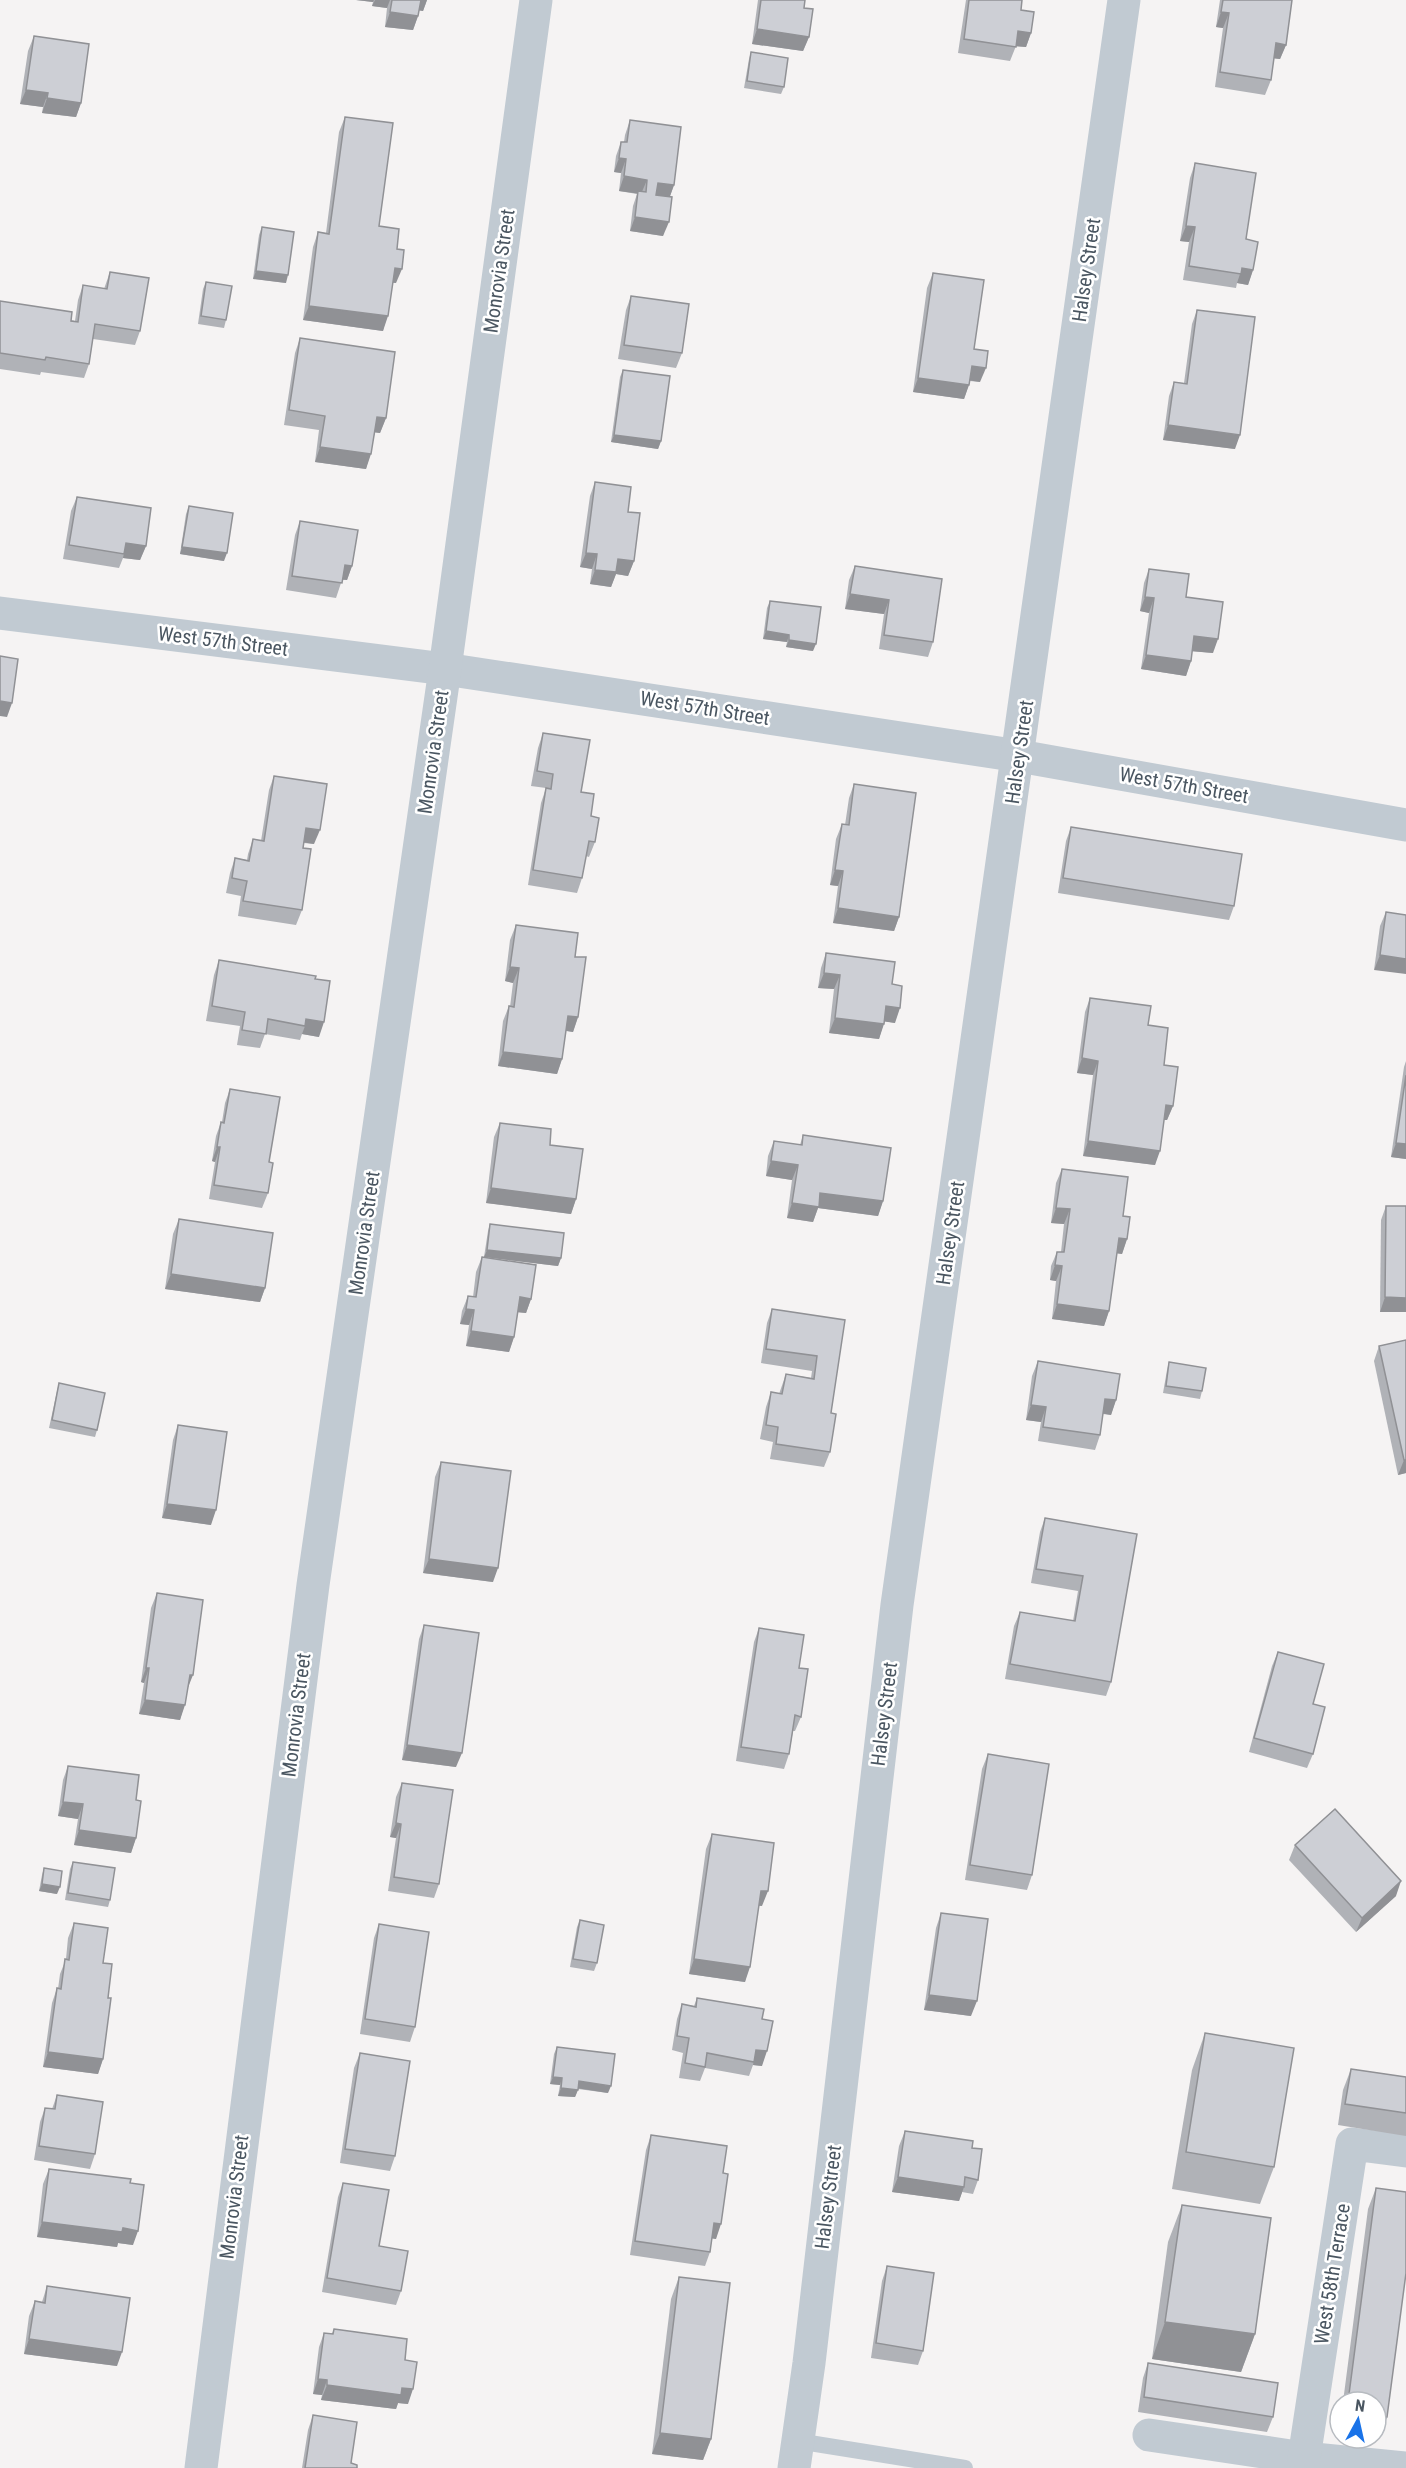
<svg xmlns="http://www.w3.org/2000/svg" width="1406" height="2468" viewBox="0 0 1406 2468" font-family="'Roboto Condensed',sans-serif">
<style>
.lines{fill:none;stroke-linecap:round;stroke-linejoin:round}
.lane{stroke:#c1cad2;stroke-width:16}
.street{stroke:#c1cad2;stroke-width:33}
.wall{fill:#b0b2b7}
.shaded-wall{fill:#909195}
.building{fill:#cdcfd5;stroke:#909195;stroke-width:1.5}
.labels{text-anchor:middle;stroke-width:5;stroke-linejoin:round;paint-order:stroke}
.street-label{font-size:20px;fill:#4a5661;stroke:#fff}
</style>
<rect width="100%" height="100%" fill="#f5f3f3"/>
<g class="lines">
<polyline class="lane" points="797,2441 965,2468"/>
<g class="street">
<polyline points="0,613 445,669 1019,756 1406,825"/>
<polyline points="1149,2435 1304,2458 1406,2468"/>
<polyline points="1304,2458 1352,2144 1406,2151"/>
<polyline points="201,2468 313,1585 445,669 536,0"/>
<polyline points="794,2468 809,2363 897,1605 1124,0"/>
</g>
</g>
<g class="wall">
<polygon points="356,0 427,0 423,11 419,10 418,16 413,30 385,27 387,8 372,6 373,2"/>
<polygon points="758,0 805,0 804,8 809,37 803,51 752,44"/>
<polygon points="966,0 1022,0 1021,10 1031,33 1026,47 1016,46 1010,61 958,53"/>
<polygon points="1220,0 1292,0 1286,45 1280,59 1274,58 1271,80 1265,95 1215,87 1223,28 1216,27"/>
<polygon points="34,36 81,103 76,117 42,113 43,107 20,104 28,51"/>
<polygon points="751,52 784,87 781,94 744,88 749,59"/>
<polygon points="345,117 379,226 397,249 396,283 393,283 383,331 303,320 313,247 318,232 326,233 339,132"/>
<polygon points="630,120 674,185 670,196 663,236 630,231 633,206 637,194 619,191 621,173 614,172 616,156 621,142 624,142 625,135"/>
<polygon points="1195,163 1253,270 1248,285 1237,283 1236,288 1183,280 1189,242 1180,241 1190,178"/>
<polygon points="262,227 286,283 253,279 259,235"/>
<polygon points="110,272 140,331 135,345 93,339 89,364 84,378 41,372 40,375 0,369 0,301 75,321 78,300 83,285 104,289"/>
<polygon points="933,273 974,349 980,382 970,381 964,399 913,392 927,288"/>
<polygon points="206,282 226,320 224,328 198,324 203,289"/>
<polygon points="631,296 682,353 676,368 618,359 626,310"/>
<polygon points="1197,310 1235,449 1163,440 1169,396 1174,382 1184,383 1192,324"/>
<polygon points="300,338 386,418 380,433 375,432 366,469 315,462 319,430 284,425 295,353"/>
<polygon points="623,370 661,441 658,449 611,442 620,377"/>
<polygon points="595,482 628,512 634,561 628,576 616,574 611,587 590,584 592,569 580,567 590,496"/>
<polygon points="77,497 146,546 140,560 123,558 119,568 63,559 71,511"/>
<polygon points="189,506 224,561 180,554 186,514"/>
<polygon points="300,521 352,566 347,580 342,580 336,598 286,590 295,535"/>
<polygon points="855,566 933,642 928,657 879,649 884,614 845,609 849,580"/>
<polygon points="1149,569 1186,597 1213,653 1192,651 1191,661 1186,676 1141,669 1149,613 1140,611 1144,583"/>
<polygon points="770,601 813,651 786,647 787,642 763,639 767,608"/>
<polygon points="543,733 581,792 591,816 595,842 589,857 586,856 582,878 577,893 528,885 541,803 546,788 531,786 538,748"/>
<polygon points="274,776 314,844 304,843 302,910 296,925 238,916 241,896 226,893 230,873 235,858 247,860 248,854 253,839 261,841 269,790"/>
<polygon points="854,784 899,917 894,931 833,923 838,886 830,885 836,839 842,824 845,825 849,798"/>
<polygon points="1071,827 1234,906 1229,920 1058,893 1066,841"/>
<polygon points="1386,912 1406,915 1374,970 1380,926"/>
<polygon points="516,925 575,957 578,1017 573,1032 566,1031 562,1059 557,1074 498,1066 503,1021 509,1006 510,1007 513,983 505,981 510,940"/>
<polygon points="826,953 892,984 895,1023 884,1021 879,1039 829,1033 834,989 818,988 821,968"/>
<polygon points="219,960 315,979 319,1037 302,1034 300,1040 265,1034 260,1048 237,1045 240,1026 206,1021 214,975"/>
<polygon points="1090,998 1148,1025 1164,1065 1173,1106 1167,1120 1164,1120 1155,1165 1083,1156 1093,1075 1077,1073 1085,1012"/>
<polygon points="1406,1061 1406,1159 1391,1157 1404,1067"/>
<polygon points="230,1089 269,1162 268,1193 262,1208 209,1199 215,1162 212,1161 216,1136 221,1122 222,1122 225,1103"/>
<polygon points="500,1123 550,1145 576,1199 571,1214 486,1203 494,1137"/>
<polygon points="803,1135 883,1201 878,1216 818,1208 813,1222 787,1218 792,1180 766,1176 768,1156 774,1141 800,1145"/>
<polygon points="1062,1169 1123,1216 1127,1239 1122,1254 1117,1253 1109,1311 1104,1326 1052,1319 1056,1281 1050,1280 1051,1266 1057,1252 1061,1252 1064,1224 1051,1223 1056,1183"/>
<polygon points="1386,1206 1406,1206 1406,1312 1380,1312 1381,1220"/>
<polygon points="179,1219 265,1288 260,1302 165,1289 173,1234"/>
<polygon points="490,1224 561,1258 558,1266 484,1257 488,1231"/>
<polygon points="482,1257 531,1299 526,1313 518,1312 514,1337 509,1352 466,1346 469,1325 460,1324 462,1311 468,1296 473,1297 476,1272"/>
<polygon points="772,1309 845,1320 831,1413 830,1452 824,1467 770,1459 773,1442 760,1439 766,1407 771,1392 779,1394 786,1374 811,1378 812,1371 761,1363 767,1323"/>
<polygon points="1406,1340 1406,1473 1398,1475 1374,1361 1379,1346"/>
<polygon points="1038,1361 1116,1400 1111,1415 1103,1414 1100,1435 1095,1450 1038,1441 1041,1422 1026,1420 1032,1376"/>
<polygon points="1169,1362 1202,1391 1200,1399 1163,1393 1167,1370"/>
<polygon points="59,1383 97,1430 95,1437 49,1428 57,1391"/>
<polygon points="178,1425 211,1525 162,1518 173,1440"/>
<polygon points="441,1462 493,1582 423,1573 435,1477"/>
<polygon points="1045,1518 1137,1534 1111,1682 1106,1696 1005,1679 1014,1626 1020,1612 1073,1621 1078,1591 1031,1583 1040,1532"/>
<polygon points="157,1593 188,1689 180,1720 139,1714 144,1683 141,1682 151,1608"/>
<polygon points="424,1625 456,1767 402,1760 419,1639"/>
<polygon points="759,1628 799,1668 801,1717 795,1731 793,1731 789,1754 784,1769 736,1761 754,1642"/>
<polygon points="1278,1652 1313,1704 1313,1754 1307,1768 1249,1752 1272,1666"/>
<polygon points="988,1754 1032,1875 1027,1890 965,1880 982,1769"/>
<polygon points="68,1766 136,1838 131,1853 74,1845 78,1819 58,1816 63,1780"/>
<polygon points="402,1783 439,1884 434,1898 388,1891 396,1838 390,1837 396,1797"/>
<polygon points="712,1834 762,1906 759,1906 745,1982 689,1974 706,1849"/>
<polygon points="1295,1845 1396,1896 1356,1932 1289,1860"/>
<polygon points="73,1862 110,1900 108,1907 65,1900 70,1869"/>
<polygon points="44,1868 57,1894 39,1891 42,1875"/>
<polygon points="941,1913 971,2016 924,2010 936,1928"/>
<polygon points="580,1920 597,1963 594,1971 570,1967 577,1927"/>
<polygon points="74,1923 103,1963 108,1998 103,2059 98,2074 43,2067 52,2003 57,1988 58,1989 60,1974 66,1959 68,1938"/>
<polygon points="379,1924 415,2027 410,2042 360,2034 374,1938"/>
<polygon points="697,1998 762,2019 762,2066 753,2065 749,2076 705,2068 700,2081 679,2078 683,2053 672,2050 677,2019 682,2004 694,2006"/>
<polygon points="1205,2033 1274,2167 1260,2204 1172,2189 1192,2070"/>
<polygon points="557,2047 608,2093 578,2089 575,2097 558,2096 560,2085 550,2084 554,2054"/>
<polygon points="360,2053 395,2156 390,2171 340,2163 354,2068"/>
<polygon points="1351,2069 1406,2077 1406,2136 1338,2125 1343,2090"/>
<polygon points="57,2095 95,2154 90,2169 34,2160 40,2122 45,2108 52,2109"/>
<polygon points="905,2131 972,2148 978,2180 973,2194 962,2192 959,2201 892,2192 899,2146"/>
<polygon points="651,2135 723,2173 716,2239 712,2238 710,2252 705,2266 630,2255 646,2150"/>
<polygon points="49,2169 130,2183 133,2245 118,2243 117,2247 37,2237 43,2184"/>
<polygon points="343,2183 379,2246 401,2291 396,2305 322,2292 338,2197"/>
<polygon points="1376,2188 1387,2417 1379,2439 1376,2402 1343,2402 1368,2209"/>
<polygon points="1182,2205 1255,2334 1241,2372 1152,2359 1168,2242"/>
<polygon points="887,2266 923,2351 918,2365 871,2358 882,2281"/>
<polygon points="679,2277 711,2439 703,2460 652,2454 671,2299"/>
<polygon points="47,2286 117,2366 24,2354 29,2316 35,2301 42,2302"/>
<polygon points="334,2329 405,2360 408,2404 398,2403 396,2409 321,2400 322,2395 313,2394 319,2347 324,2333 332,2334"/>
<polygon points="1148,2363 1273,2417 1267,2432 1138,2412 1143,2378"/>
<polygon points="313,2415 351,2463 357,2468 302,2468 308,2430"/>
</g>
<g class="shaded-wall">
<polygon points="356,0 374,0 373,2"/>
<polygon points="375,0 390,0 387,8 372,6"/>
<polygon points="419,0 427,0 423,11 416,10"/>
<polygon points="390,12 418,16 413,30 385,27"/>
<polygon points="1221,12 1229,13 1223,28 1216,27"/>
<polygon points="757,29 809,37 803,51 752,44"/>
<polygon points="1018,31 1031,33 1026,47 1013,46"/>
<polygon points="1276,43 1286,45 1280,59 1270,58"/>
<polygon points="26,90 48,93 43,107 20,104"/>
<polygon points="47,98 81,103 76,117 42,113"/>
<polygon points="619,158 626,159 621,173 614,172"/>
<polygon points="624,176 647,180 641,194 619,191"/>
<polygon points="658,183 674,185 669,199 653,197"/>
<polygon points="635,217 669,222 663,236 630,231"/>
<polygon points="1186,226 1195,227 1189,242 1180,241"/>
<polygon points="395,268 402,269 396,283 389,282"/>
<polygon points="1242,268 1253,270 1248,285 1237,283"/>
<polygon points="256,271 288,275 286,283 253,279"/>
<polygon points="309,306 388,316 383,331 303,320"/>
<polygon points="972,366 986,368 980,382 967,380"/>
<polygon points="918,378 969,385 964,399 913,392"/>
<polygon points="377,417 386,418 380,433 371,432"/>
<polygon points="1168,425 1240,435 1235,449 1163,440"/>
<polygon points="614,435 661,441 658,449 611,442"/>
<polygon points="320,447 371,454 366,469 315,462"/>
<polygon points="126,543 146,546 140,560 123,558"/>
<polygon points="182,547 227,553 224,561 180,554"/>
<polygon points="586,553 597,554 592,569 580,567"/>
<polygon points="618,559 634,561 628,576 616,574 611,587 590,584 595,570"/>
<polygon points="345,565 352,566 347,580 339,579"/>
<polygon points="850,594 889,600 884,614 845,609"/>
<polygon points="1145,597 1154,598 1149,613 1140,611"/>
<polygon points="766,631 789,635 787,642 763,639"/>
<polygon points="1194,636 1218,639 1213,653 1189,651"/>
<polygon points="789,640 816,644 813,651 786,647"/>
<polygon points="1146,655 1191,661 1186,676 1141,669"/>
<polygon points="0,701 12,703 7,717 0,716"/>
<polygon points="306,828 320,830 314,844 301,842"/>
<polygon points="835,870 843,871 838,886 830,885"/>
<polygon points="838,908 899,917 894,931 833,923"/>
<polygon points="1380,955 1406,959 1406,974 1374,970"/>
<polygon points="510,967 519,968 513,983 505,981"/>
<polygon points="824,973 840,975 834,989 818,988"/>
<polygon points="886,1006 900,1008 895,1023 881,1021"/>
<polygon points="568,1016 578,1017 573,1032 562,1030"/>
<polygon points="835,1018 884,1024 879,1039 829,1033"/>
<polygon points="306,1019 324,1022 319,1037 302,1034 305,1026"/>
<polygon points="503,1052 562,1059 557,1074 498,1066"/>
<polygon points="1082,1058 1098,1061 1093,1075 1077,1073"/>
<polygon points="1166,1105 1173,1106 1167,1120 1161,1120"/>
<polygon points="1088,1141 1160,1151 1155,1165 1083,1156"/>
<polygon points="1396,1143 1406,1144 1406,1159 1391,1157"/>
<polygon points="217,1147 220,1147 215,1162 212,1161"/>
<polygon points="771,1161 798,1165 792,1180 766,1176"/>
<polygon points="491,1188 576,1199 571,1214 486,1203"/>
<polygon points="820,1193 883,1201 878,1216 818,1208 813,1222 787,1218 792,1203"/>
<polygon points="1056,1208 1070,1209 1064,1224 1051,1223"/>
<polygon points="1119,1238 1127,1239 1122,1254 1114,1253"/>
<polygon points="487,1250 561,1258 558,1266 484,1257"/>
<polygon points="1055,1265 1062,1266 1056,1281 1050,1280"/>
<polygon points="171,1274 265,1288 260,1302 165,1289"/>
<polygon points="520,1297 531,1299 526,1313 515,1312"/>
<polygon points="1385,1297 1406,1298 1406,1312 1380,1312"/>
<polygon points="1057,1304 1109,1311 1104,1326 1052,1319"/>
<polygon points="466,1309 474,1310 469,1325 460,1324"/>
<polygon points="471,1331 514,1337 509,1352 466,1346"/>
<polygon points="1105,1399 1116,1400 1111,1415 1100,1413"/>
<polygon points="1031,1405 1046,1407 1041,1422 1026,1420"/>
<polygon points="1404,1460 1406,1460 1406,1473 1398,1475"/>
<polygon points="167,1504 216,1510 211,1525 162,1518"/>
<polygon points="429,1559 498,1568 493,1582 423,1573"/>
<polygon points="146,1668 149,1668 144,1683 141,1682"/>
<polygon points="190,1675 193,1675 187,1690"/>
<polygon points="145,1700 185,1705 180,1720 139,1714"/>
<polygon points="407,1745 462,1753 456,1767 402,1760"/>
<polygon points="63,1802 83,1804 78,1819 58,1816"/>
<polygon points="396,1823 401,1824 396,1838 390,1837"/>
<polygon points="79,1830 136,1838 131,1853 74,1845"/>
<polygon points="1401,1881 1396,1896 1356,1932 1362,1918"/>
<polygon points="42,1884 60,1887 57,1894 39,1891"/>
<polygon points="761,1891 768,1891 762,1906 756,1905"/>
<polygon points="694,1959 750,1967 745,1982 689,1974"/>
<polygon points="929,1995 977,2001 971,2016 924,2010"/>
<polygon points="756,2050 767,2051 762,2066 753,2065"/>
<polygon points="48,2052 103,2059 98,2074 43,2067"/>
<polygon points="553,2077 562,2078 560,2085 550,2084"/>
<polygon points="579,2081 611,2086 608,2093 576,2088"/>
<polygon points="561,2088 578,2090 575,2097 558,2096"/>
<polygon points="898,2177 964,2187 959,2201 892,2192"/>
<polygon points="42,2222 123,2228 138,2231 133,2245 118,2243 117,2247 37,2237"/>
<polygon points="714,2223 721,2224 716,2239 709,2238"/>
<polygon points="1165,2322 1255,2334 1241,2372 1152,2359"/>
<polygon points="29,2339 122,2352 117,2366 24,2354"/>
<polygon points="318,2379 327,2380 322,2395 313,2394"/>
<polygon points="327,2385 402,2388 413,2389 408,2404 398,2403 396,2409 321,2400"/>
<polygon points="1376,2416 1387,2417 1379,2439 1376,2438"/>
<polygon points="660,2433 711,2439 703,2460 652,2454"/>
</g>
<g class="building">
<polygon points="392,0 421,0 418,16 390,12"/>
<polygon points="761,0 805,0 804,8 813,9 809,37 757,29"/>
<polygon points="969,0 1022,0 1021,10 1034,12 1031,33 1018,31 1016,47 964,39"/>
<polygon points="1223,0 1292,0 1286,45 1276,43 1271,80 1220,72 1229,13 1221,12"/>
<polygon points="34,36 89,44 81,103 47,98 48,93 26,90"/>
<polygon points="751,52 788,58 784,87 747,81"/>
<polygon points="345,117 393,123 379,226 399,229 397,249 404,250 402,269 395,268 388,316 309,306 318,232 329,234"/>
<polygon points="630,120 681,127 674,185 658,183 656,195 672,197 669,222 635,217 638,191 646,192 647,180 624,176 626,159 619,158 621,142 627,142"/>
<polygon points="1195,163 1256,173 1246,239 1258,242 1253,270 1242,268 1241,274 1189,266 1195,227 1186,226"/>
<polygon points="262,227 294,232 288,275 256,271"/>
<polygon points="110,272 149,278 140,331 95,324 89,364 46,357 45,360 0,353 0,301 72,312 71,321 78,322 83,285 107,289"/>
<polygon points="933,273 984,280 974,349 988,351 986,368 972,366 969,385 918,378"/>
<polygon points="206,282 232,286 226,320 201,316"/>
<polygon points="631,296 689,304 682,353 624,345"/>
<polygon points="1197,310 1255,317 1240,435 1168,425 1174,382 1187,384"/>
<polygon points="300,338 395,352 386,418 377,417 371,454 320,447 325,416 289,410"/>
<polygon points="623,370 670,376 661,441 614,435"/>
<polygon points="595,482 631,487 628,512 640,513 634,561 618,559 616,572 595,570 597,554 586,553"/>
<polygon points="77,497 151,508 146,546 126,543 124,554 69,545"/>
<polygon points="189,506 233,513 227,553 182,547"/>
<polygon points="300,521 358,530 352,566 345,565 342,583 292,576"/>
<polygon points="855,566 942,579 933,642 884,635 889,600 850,594"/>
<polygon points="1149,569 1189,574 1186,597 1223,602 1218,639 1194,636 1191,661 1146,655 1154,598 1145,597"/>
<polygon points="770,601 821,607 816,644 789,640 789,635 766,631"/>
<polygon points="0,656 18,659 12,703 0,701"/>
<polygon points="543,733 590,740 581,792 594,794 591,816 599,818 595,842 589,841 582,878 533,870 546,788 551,789 553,774 537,771"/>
<polygon points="274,776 327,784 320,830 306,828 303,848 311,849 302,910 243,901 247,881 232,878 235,858 249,861 253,839 264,841"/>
<polygon points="854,784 916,793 899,917 838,908 843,871 835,870 842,824 849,825"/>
<polygon points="1071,827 1242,854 1234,906 1063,878"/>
<polygon points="1386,912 1406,915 1406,959 1380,955"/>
<polygon points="516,925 578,933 575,957 586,957 578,1017 568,1016 562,1059 503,1052 509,1006 514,1007 519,968 510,967"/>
<polygon points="826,953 895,962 892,984 902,986 900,1008 886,1006 884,1024 835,1018 840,975 824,973"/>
<polygon points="219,960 316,976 315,979 330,981 324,1022 306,1019 305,1026 268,1019 266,1034 242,1030 245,1012 212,1006"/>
<polygon points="1090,998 1151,1006 1148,1025 1168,1028 1164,1065 1178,1067 1173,1106 1166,1105 1160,1151 1088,1141 1098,1061 1082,1058"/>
<polygon points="1406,1075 1406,1144 1396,1143"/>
<polygon points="230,1089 280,1097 269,1162 273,1163 268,1193 214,1185 220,1147 217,1147 221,1122 224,1123"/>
<polygon points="500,1123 551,1129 550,1145 583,1149 576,1199 491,1188"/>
<polygon points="803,1135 891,1148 883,1201 820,1193 819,1207 792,1203 798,1165 771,1161 774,1141 802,1145"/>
<polygon points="1062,1169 1128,1177 1123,1216 1130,1217 1127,1239 1119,1238 1109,1311 1057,1304 1062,1266 1055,1265 1057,1252 1064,1252 1070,1209 1056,1208"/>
<polygon points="1386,1206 1406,1206 1406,1298 1385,1297"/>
<polygon points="179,1219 273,1233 265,1288 171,1274"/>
<polygon points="490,1224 564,1233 561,1258 487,1250"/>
<polygon points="482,1257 536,1265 531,1299 520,1297 514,1337 471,1331 474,1310 466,1309 468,1296 476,1297"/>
<polygon points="772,1309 845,1320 831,1413 836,1414 830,1452 776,1444 778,1427 766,1425 771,1392 782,1394 786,1374 814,1379 817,1356 766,1349"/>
<polygon points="1406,1340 1406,1460 1404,1460 1379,1346"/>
<polygon points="1038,1361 1120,1374 1116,1400 1105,1399 1100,1435 1043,1427 1046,1407 1031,1405"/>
<polygon points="1169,1362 1206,1368 1202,1391 1166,1386"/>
<polygon points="59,1383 105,1393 97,1430 52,1420"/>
<polygon points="178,1425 227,1432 216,1510 167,1504"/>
<polygon points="441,1462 511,1471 498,1568 429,1559"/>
<polygon points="1045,1518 1137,1534 1111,1682 1010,1664 1020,1612 1075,1621 1083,1576 1036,1569"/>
<polygon points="157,1593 203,1600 193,1675 190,1675 185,1705 145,1700 149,1668 146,1668"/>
<polygon points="424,1625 479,1633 462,1753 407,1745"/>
<polygon points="759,1628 804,1635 799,1668 808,1669 801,1717 795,1715 789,1754 741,1747"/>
<polygon points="1278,1652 1324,1664 1313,1704 1325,1707 1313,1754 1254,1738"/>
<polygon points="988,1754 1049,1764 1032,1875 970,1865"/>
<polygon points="68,1766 139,1775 136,1800 141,1801 136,1838 79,1830 83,1804 63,1802"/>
<polygon points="402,1783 453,1790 439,1884 394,1877 401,1824 396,1823"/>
<polygon points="1335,1809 1401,1881 1362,1918 1295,1845"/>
<polygon points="712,1834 774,1843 768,1891 761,1891 750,1967 694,1959"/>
<polygon points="73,1862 115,1868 110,1900 68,1893"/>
<polygon points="44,1868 62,1871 60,1887 42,1884"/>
<polygon points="941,1913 988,1919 977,2001 929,1995"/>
<polygon points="580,1920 604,1925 597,1963 573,1959"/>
<polygon points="74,1923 108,1928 103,1963 112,1964 108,1998 111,1998 103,2059 48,2052 57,1988 61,1989 65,1959 69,1960"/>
<polygon points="379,1924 429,1932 415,2027 365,2019"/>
<polygon points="697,1998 764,2009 762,2019 773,2021 767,2051 756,2050 754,2062 707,2053 705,2067 685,2063 689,2038 677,2036 682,2004 696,2007"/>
<polygon points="1205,2033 1294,2048 1274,2167 1186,2152"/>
<polygon points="557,2047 615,2054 611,2086 579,2081 578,2090 561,2088 562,2078 553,2077"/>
<polygon points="360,2053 410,2061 395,2156 345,2149"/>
<polygon points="1351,2069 1406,2077 1406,2113 1345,2104"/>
<polygon points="57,2095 103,2102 95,2154 39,2146 45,2108 55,2109"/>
<polygon points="905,2131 973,2141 972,2148 982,2149 978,2180 965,2177 964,2187 898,2177"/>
<polygon points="651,2135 727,2146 723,2173 728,2174 721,2224 714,2223 710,2252 635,2241"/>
<polygon points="49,2169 131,2179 130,2183 144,2185 138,2231 123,2228 122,2232 42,2222"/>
<polygon points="343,2183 389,2190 379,2246 408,2251 401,2291 327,2278"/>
<polygon points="1376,2188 1406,2192 1406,2273 1387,2417 1376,2416 1376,2402 1348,2402"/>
<polygon points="1182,2205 1271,2218 1255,2334 1165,2322"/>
<polygon points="887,2266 934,2273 923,2351 876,2343"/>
<polygon points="679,2277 730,2283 711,2439 660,2433"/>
<polygon points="47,2286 130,2298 122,2352 29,2339 35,2301 45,2303"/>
<polygon points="334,2329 407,2339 405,2360 417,2362 413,2389 402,2388 401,2395 327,2385 327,2380 318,2379 324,2333 333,2334"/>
<polygon points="1148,2363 1278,2383 1273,2417 1144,2397"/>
<polygon points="313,2415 357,2422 351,2463 357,2465 357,2468 305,2468"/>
</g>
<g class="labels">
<g class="street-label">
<text transform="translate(1086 270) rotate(-82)" y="7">Halsey Street</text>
<text transform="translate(499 271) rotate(-82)" y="7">Monrovia Street</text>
<text transform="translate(223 641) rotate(7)" y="7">West 57th Street</text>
<text transform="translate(705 708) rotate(9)" y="7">West 57th Street</text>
<text transform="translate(433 752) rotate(-82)" y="7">Monrovia Street</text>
<text transform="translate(1019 752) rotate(-82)" y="7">Halsey Street</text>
<text transform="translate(1184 785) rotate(10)" y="7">West 57th Street</text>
<text transform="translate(364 1233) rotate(-82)" y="7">Monrovia Street</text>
<text transform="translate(950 1233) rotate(-82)" y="7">Halsey Street</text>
<text transform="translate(884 1714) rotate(-83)" y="7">Halsey Street</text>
<text transform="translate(296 1715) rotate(-83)" y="7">Monrovia Street</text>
<text transform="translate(234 2197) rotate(-83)" y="7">Monrovia Street</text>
<text transform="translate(828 2197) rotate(-83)" y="7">Halsey Street</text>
<text transform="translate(1332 2274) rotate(-81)" y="7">West 58th Terrace</text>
</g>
</g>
<g transform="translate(1358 2420) rotate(8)"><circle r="28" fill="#ffffff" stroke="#b7bbc0" stroke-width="1.5"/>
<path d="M0-4.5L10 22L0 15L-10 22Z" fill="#1a73e8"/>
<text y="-9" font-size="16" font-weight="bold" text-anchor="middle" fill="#4a5661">N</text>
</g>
</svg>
